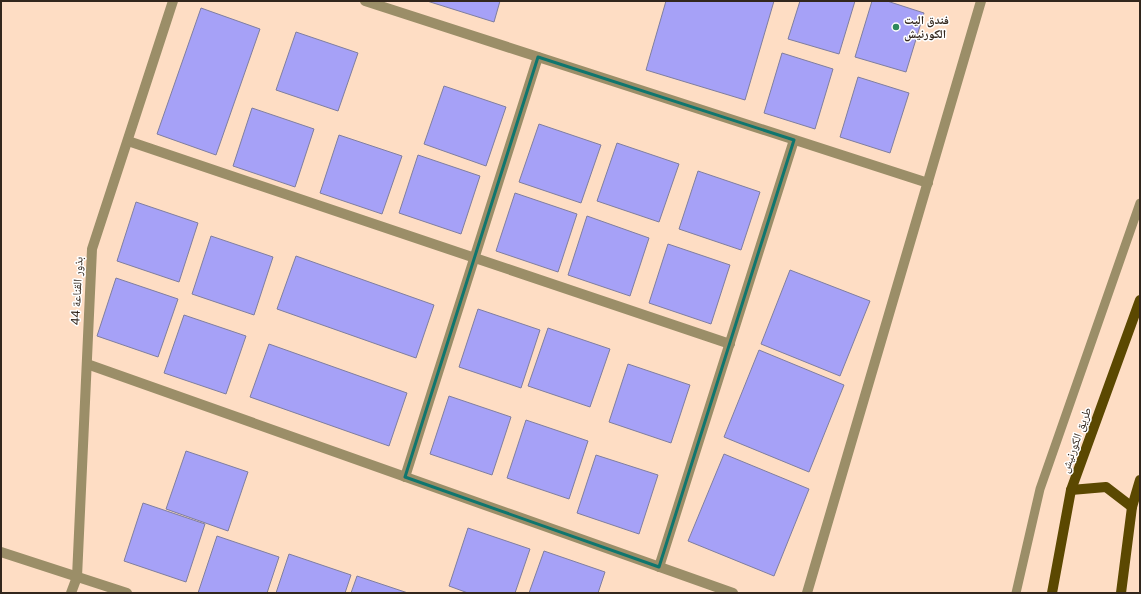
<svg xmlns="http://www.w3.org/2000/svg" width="1141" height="594" viewBox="0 0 1141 594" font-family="Poppins,'Noto Naskh Arabic',sans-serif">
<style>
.building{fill:#a6a1f7;stroke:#7f7e9f}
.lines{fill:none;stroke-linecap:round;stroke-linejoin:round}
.service{stroke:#9b8e68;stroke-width:9}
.minor{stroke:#9b8e68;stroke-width:10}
.primary{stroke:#5b4801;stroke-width:10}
.marked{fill:none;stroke:#0f766e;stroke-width:3;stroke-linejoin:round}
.poi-dot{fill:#2e885d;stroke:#fff;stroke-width:1.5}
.labels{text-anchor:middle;stroke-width:3;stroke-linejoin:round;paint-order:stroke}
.poi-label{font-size:12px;font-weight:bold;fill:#32261c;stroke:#fff;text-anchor:start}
.street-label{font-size:12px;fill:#32261c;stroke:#fff}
</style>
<rect width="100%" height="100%" fill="#feddc4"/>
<g class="building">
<polygon points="427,1 500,1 494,22"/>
<polygon points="666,1 774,1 745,100 646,70"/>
<polygon points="800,1 855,1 839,54 788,39"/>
<polygon points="872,1 887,1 924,13 906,72 855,57"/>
<polygon points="201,8 260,29 216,155 157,134"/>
<polygon points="296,32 358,53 338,111 276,90"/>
<polygon points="782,53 833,69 815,129 764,113"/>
<polygon points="858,77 909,93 890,153 840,137"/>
<polygon points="444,86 506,107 486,166 424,144"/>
<polygon points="252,108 314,129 295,187 233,166"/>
<polygon points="539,124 601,145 581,203 519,182"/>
<polygon points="339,135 402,156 382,214 320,193"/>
<polygon points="617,143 679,164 659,222 597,201"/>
<polygon points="418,155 480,176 461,234 399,213"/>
<polygon points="698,171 760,192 741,250 679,229"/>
<polygon points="515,193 577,214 558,272 496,251"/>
<polygon points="136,202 198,223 179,282 117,261"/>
<polygon points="587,216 649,238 630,296 568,275"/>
<polygon points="211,236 273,257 254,315 192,294"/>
<polygon points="668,244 730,265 711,324 649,303"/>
<polygon points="296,256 434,305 416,358 277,309"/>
<polygon points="790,270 870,301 840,376 761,344"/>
<polygon points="116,278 178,299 158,357 97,336"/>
<polygon points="478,309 540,330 521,388 459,367"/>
<polygon points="184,315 246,336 226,394 164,373"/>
<polygon points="548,328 610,349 590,407 528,386"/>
<polygon points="269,344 407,393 389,446 250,397"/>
<polygon points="759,350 844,385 809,472 724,437"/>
<polygon points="628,364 690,385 671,443 609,422"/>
<polygon points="449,396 511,417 492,475 430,454"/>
<polygon points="526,420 588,441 569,499 507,478"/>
<polygon points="186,451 248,472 228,531 166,509"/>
<polygon points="724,454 809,489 774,576 688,541"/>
<polygon points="596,455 658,475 639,534 577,513"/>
<polygon points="143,503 205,524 186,582 124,561"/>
<polygon points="468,528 530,549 515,593 468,593 449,586"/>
<polygon points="217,536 279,557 267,593 198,593"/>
<polygon points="544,551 605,572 598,593 529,593"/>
<polygon points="289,554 351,575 345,593 276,593"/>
<polygon points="357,576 408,593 351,593"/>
</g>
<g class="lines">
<polyline class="service" points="1016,593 1040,489 1140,203"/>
<g class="minor">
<polyline points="365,1 928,183"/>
<polyline points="128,141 730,344"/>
<polyline points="87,364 733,593"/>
<polyline points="405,477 538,57"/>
<polyline points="1,552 127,593"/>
<polyline points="659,567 794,140"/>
<polyline points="71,593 77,577 92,249 173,1"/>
<polyline points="807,593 981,1"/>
</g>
<g class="primary">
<polyline points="1071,490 1106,487 1132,507"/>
<polyline points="1052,593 1071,490 1140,300"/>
<polyline points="1121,593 1132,507 1140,480"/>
</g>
</g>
<path class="marked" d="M538,57L794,140L659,567L405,477Z"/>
<circle class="poi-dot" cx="896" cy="27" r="4"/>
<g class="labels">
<g class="poi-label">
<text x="904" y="24">فندق اليت<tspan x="904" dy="14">الكورنيش</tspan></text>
</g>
<g class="street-label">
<text transform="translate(77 291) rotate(-87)" y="4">بذور القناعة 44</text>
<text transform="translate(1076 440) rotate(-70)" y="4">طريق الكورنيش</text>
</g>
</g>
<rect width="1141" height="594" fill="none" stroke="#32261c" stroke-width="4"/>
</svg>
